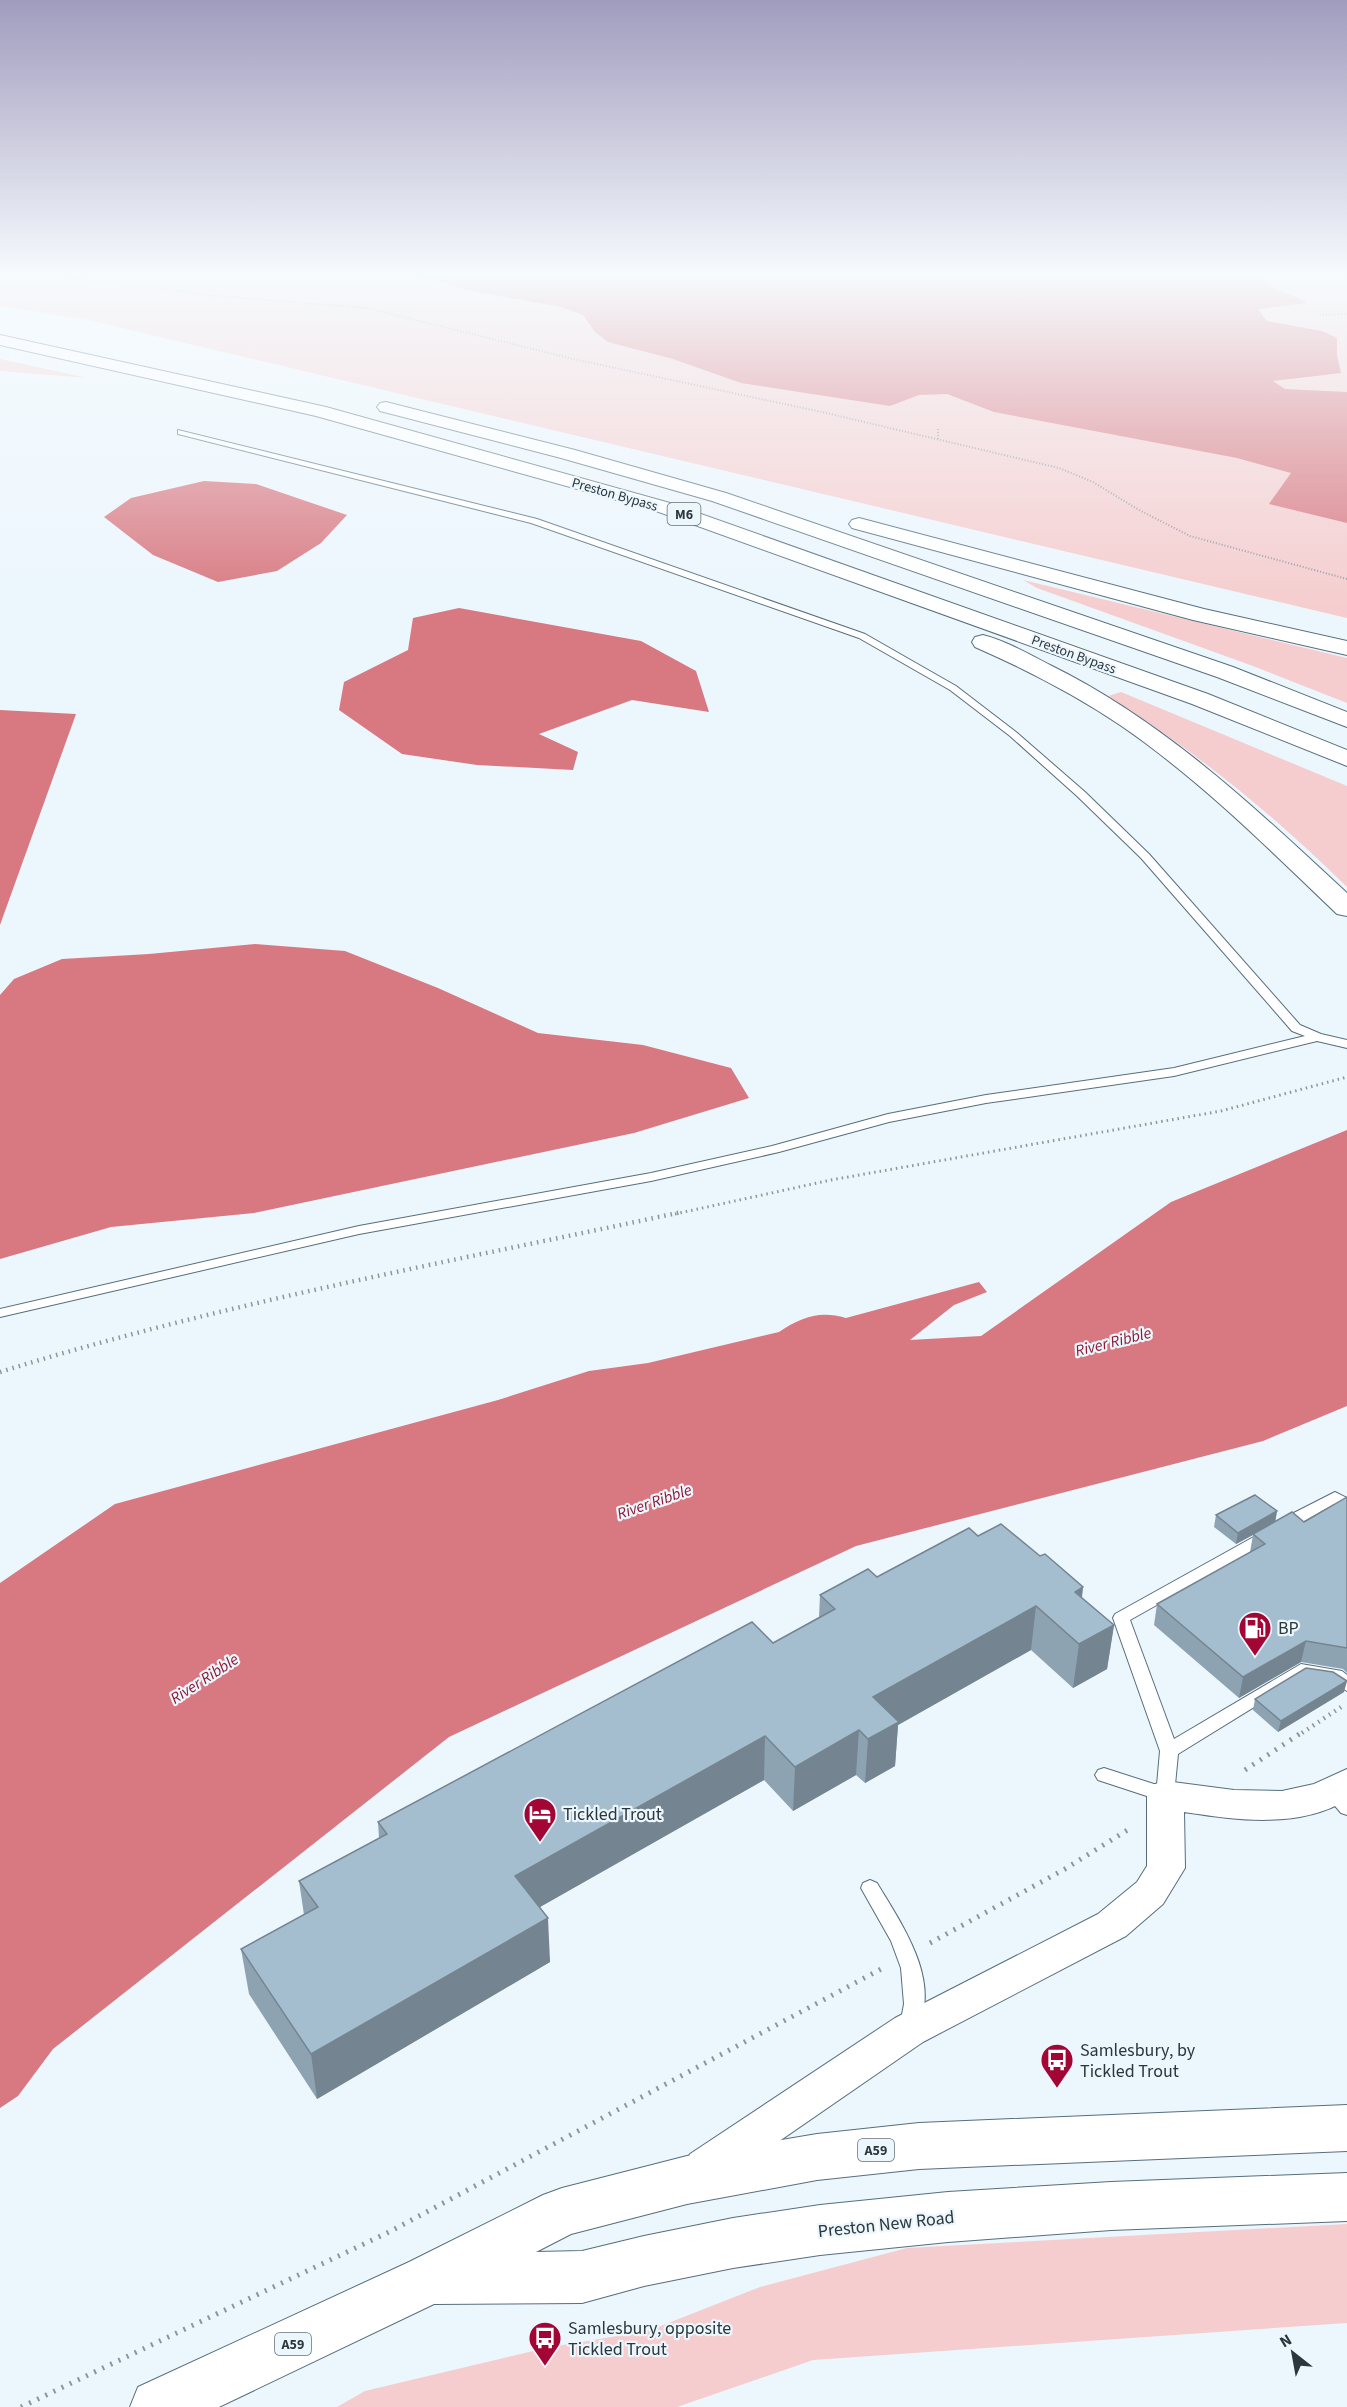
<svg xmlns="http://www.w3.org/2000/svg" width="1347" height="2407" viewBox="0 0 1347 2407" font-family="'Source Sans 3',sans-serif">
<style>
.green{fill:#f5cdce}
.water{fill:#d87880}
.lines{fill:none;stroke-linecap:round;stroke-linejoin:round}
.service-casing{stroke:#576e7d;stroke-width:2}
.minor-casing{stroke:#576e7d;stroke-width:2}
.trunk-casing{stroke:#576e7d;stroke-width:2}
.motorway-casing{stroke:#576e7d;stroke-width:2}
.path-far3{stroke:#8c969d;stroke-width:2;stroke-dasharray:1 2;stroke-linecap:butt}
.path-far2{stroke:#8c969d;stroke-width:3;stroke-dasharray:1.5 4;stroke-linecap:butt}
.path-far1{stroke:#8c969d;stroke-width:4.5;stroke-dasharray:1.5 5;stroke-linecap:butt}
.path{stroke:#8c969d;stroke-width:5;stroke-dasharray:2 7;stroke-linecap:butt}
.service{fill:#fff;fill-rule:evenodd}
.minor{fill:#fff;fill-rule:evenodd}
.trunk{fill:#fff;fill-rule:evenodd}
.motorway{fill:#fff;fill-rule:evenodd}
.wall{fill:#8ea3b2}
.shaded-wall{fill:#748591}
.building{fill:#a5becf;stroke:#748591;stroke-width:1.5}
.labels{text-anchor:middle;stroke-width:4.5;stroke-linejoin:round;paint-order:stroke}
.far-street-label{font-size:14px;fill:#2c363d;stroke:#ecf6fd}
.shield{fill:#ecf6fd;stroke:#667077;stroke-width:1.5}
.shield-label{font-size:14px;font-weight:bold;fill:#2c363d}
.water-label{font-size:16px;font-style:italic;fill:#8c1831;stroke:#ecf6fd}
.near-poi-label{font-size:18px;fill:#2c363d;stroke:#ecf6fd;text-anchor:start}
.near-street-label{font-size:18px;fill:#2c363d;stroke:#ecf6fd}
</style>
<rect width="100%" height="100%" fill="#ecf6fd"/>
<g class="green">
<polygon points="0,272 1347,272 1347,618 88,320 0,306"/>
<polygon points="0,359 88,378 0,371"/>
<polygon points="1023,580 1347,658 1347,703 1253,666 1037,588"/>
<path d="M1121,692L1347,786V887C1274,815 1195,751 1108,696Z"/>
<polygon points="1347,2224 1347,2323 813,2360 677,2407 337,2407 365,2391 550,2347 648,2331 760,2287 907,2248"/>
</g>
<g class="water">
<polygon points="410,272 1253,272 1276,290 1295,296 1307,303 1258,309 1267,321 1322,331 1337,338 1337,355 1341,373 1273,381 1285,389 1347,392 1347,523 1269,504 1291,473 1237,458 994,412 947,394 919,395 890,406 741,383 673,359 608,342 595,332 583,315 561,307 466,290"/>
<polygon points="204,481 256,484 347,515 321,543 277,571 218,582 153,555 104,517 131,498"/>
<polygon points="459,608 641,641 696,671 709,712 632,700 539,734 578,752 573,770 477,765 402,754 339,710 344,682 408,650 413,618"/>
<polygon points="0,710 76,714 0,925"/>
<polygon points="255,944 345,951 438,988 538,1033 643,1045 731,1068 749,1098 634,1133 254,1213 111,1227 0,1259 0,995 14,979 62,959 149,954"/>
<path d="M1347,1130V1406L1263,1441L856,1546L449,1737L53,2049L18,2096L0,2108V1583L115,1504L498,1400L589,1371L648,1363L779,1332C801,1317 820,1310 846,1318L979,1282L987,1292L954,1305L910,1340L981,1336L1171,1202Z"/>
</g>
<g class="lines">
<g class="service-casing">
<g id="service">
<polygon points="178,430 537,519 865,634 956,686 1016,732 1085,792 1149,854 1300,1025 1321,1034 1347,1040 1347,1048 1317,1041 1174,1076 986,1103 889,1122 779,1152 651,1181 359,1234 0,1317 0,1309 359,1226 651,1173 772,1146 888,1114 986,1095 1174,1068 1305,1036 1292,1031 1141,858 1077,796 1010,736 950,690 859,638 531,523 178,434"/>
<polygon points="1335,1492 1347,1498 1347,1511 1334,1504 1290,1529 1278,1529 1276,1525 1278,1521"/>
<polygon points="1268,1529 1274,1531 1276,1535 1274,1539 1130,1620 1174,1739 1301,1664 1342,1671 1347,1675 1347,1691 1331,1682 1303,1677 1178,1754 1174,1795 1171,1800 1165,1802 1098,1780 1095,1775 1098,1770 1104,1768 1157,1785 1160,1751 1113,1618 1115,1614"/>
<polygon points="1333,1786 1339,1788 1347,1796 1347,1815 1341,1813 1324,1793 1327,1788"/>
<path d="M870,1880L877,1883C902,1925 942,1980 917,2031L910,2034L903,2031L900,2025L904,2004L901,1968L891,1941L861,1888L863,1883Z"/>
</g>
</g>
<g class="minor-casing">
<path id="minor" d="M1347,1769V1800C1297,1829 1238,1820 1184,1812L1185,1868L1163,1904L1126,1936L923,2042L720,2182L705,2187L690,2182L684,2168L690,2154L895,2018L1098,1914L1137,1882L1147,1866V1795L1152,1785L1165,1781L1234,1790L1282,1791L1314,1784Z"/>
</g>
<g class="trunk-casing">
<polygon id="trunk" points="1347,2105 1347,2151 919,2169 817,2180 687,2204 571,2234 536,2252 582,2251 644,2236 733,2218 820,2205 948,2192 1111,2182 1347,2173 1347,2221 1111,2230 948,2242 820,2255 733,2268 644,2286 582,2303 434,2304 219,2407 130,2407 138,2387 409,2262 543,2195 562,2188 687,2156 817,2134 919,2123"/>
</g>
<g class="motorway-casing">
<g id="motorway">
<polygon points="0,335 326,407 670,503 1208,694 1347,750 1347,766 1192,704 656,511 316,416 0,345"/>
<polygon points="386,402 575,450 726,493 1233,667 1347,712 1347,727 1217,677 712,501 561,458 380,411 377,407 380,403"/>
<polygon points="859,518 1204,609 1347,641 1347,655 1193,620 852,528 849,524 852,520"/>
<path d="M983,635C1006,641 1029,654 1050,665C1164,721 1255,808 1347,893V916L1337,914C1268,848 1199,779 1120,725C1074,694 1025,669 975,647L972,642L975,637Z"/>
</g>
</g>
<g class="path-far3">
<polyline points="33,272 217,296 367,308 573,359 822,412 1059,468 1093,482 1139,510 1190,536 1347,579"/>
<polyline points="1320,315 1347,314"/>
<polyline points="938,429 938,439"/>
</g>
<polyline class="path-far2" points="675,1214 831,1180 1221,1111 1347,1077"/>
<g class="path-far1">
<path d="M0,1372C222,1303 454,1261 682,1212"/>
<polyline points="1302,1733 1341,1707"/>
</g>
<g class="path">
<polyline points="1245,1770 1304,1731"/>
<polyline points="930,1943 1065,1869 1129,1829"/>
<polyline points="21,2407 389,2232 883,1968"/>
</g>
<use href="#service" class="service"/>
<use href="#minor" class="minor"/>
<use href="#trunk" class="trunk"/>
<use href="#motorway" class="motorway"/>
</g>
<g class="wall">
<polygon points="1347,1497 1347,1673 1343,1669 1301,1662 1239,1698 1154,1625 1157,1604 1250,1552 1253,1535 1236,1544 1214,1527 1216,1515 1277,1511 1275,1522 1304,1522"/>
<polygon points="978,1536 1040,1556 1083,1587 1082,1598 1114,1625 1107,1669 1073,1688 1031,1650 898,1725 895,1766 865,1783 856,1775 793,1811 764,1780 540,1907 550,1962 317,2099 249,1994 241,1949 304,1915 299,1881 379,1838 378,1822 773,1643 819,1617 820,1595 877,1577"/>
<polygon points="1344,1692 1278,1732 1253,1710 1255,1699"/>
</g>
<g class="shaded-wall">
<polygon points="1277,1511 1275,1523 1236,1544 1238,1533"/>
<polygon points="1083,1587 1077,1630 1075,1592"/>
<polygon points="1036,1606 1031,1650 898,1725 895,1766 865,1783 868,1739 873,1697"/>
<polygon points="1114,1625 1107,1669 1073,1688 1079,1644"/>
<polygon points="1306,1641 1301,1662 1239,1698 1243,1677"/>
<polygon points="1347,1681 1344,1692 1278,1732 1281,1721"/>
<polygon points="859,1730 856,1775 793,1811 795,1767"/>
<polygon points="765,1736 764,1780 517,1920 515,1876"/>
<polygon points="548,1918 550,1962 317,2099 311,2054"/>
</g>
<g class="building">
<polygon points="1255,1495 1277,1511 1238,1533 1216,1515"/>
<polygon points="1347,1497 1347,1648 1306,1641 1243,1677 1157,1604 1265,1544 1253,1534 1292,1512 1304,1522"/>
<polygon points="1001,1524 1040,1556 1045,1554 1083,1587 1075,1592 1114,1625 1079,1644 1036,1606 873,1697 899,1722 868,1739 859,1730 795,1767 765,1736 515,1876 548,1918 311,2054 241,1949 318,1907 299,1881 387,1834 378,1822 752,1622 773,1643 835,1609 820,1595 868,1569 877,1577 969,1528 978,1536"/>
<polygon points="1306,1668 1333,1672 1347,1681 1281,1721 1255,1699"/>
</g>
<linearGradient id="sky" x2="0" y2="1"><stop stop-color="#a19cbe"/><stop offset="0.45" stop-color="#f6fbfe"/><stop offset="1" stop-color="#f6fbfe" stop-opacity="0"/></linearGradient>
<rect width="1347" height="609" fill="url(#sky)"/>
<defs>
<g id="fuel-pin" transform="scale(1.725)"><path d="M0 17L-7.5 6A9.5 9.5 0 1 1 7.5 6Z" fill="#a30634" stroke="#ecf6fd"/><path d="M-5.5-6h7V0h2V4h1.3V-2.5L3-4.5l.8-.8L6-3V5H2.5V1h-1V6h-7ZM-4.2-4.7v3.2H.2V-4.7Z" fill="#fff"/></g>
<g id="hotel-pin" transform="scale(1.725)"><path d="M0 17L-7.5 6A9.5 9.5 0 1 1 7.5 6Z" fill="#a30634" stroke="#ecf6fd"/><path d="M-6-4.5h1.5V1H6V5H4.5V3h-9V5H-6ZM-4 0a1.8 1.8 0 1 1 3.6 0ZM.5 0V-2.5h3Q6-2.5 6 0Z" fill="#fff"/></g>
<g id="bus-pin" transform="scale(1.725)"><path d="M0 17L-7.5 6A9.5 9.5 0 1 1 7.5 6Z" fill="#a30634" stroke="#ecf6fd"/><path d="M-5-6H5V4H4V6H2V4H-2V6H-4V4H-5ZM-3.5-4V0h7V-4ZM-3.5 1.2v1.5H-2V1.2ZM2 1.2v1.5H3.5V1.2Z" fill="#fff"/></g>
</defs>
<g fill-rule="evenodd">
<use href="#fuel-pin" x="1255" y="1628"/>
<use href="#hotel-pin" x="540" y="1814"/>
<use href="#bus-pin" x="1057" y="2060"/>
<use href="#bus-pin" x="545" y="2338"/>
</g>
<g class="labels">
<g class="far-street-label">
<text transform="translate(615 494) rotate(16)" y="5">Preston Bypass</text>
<text transform="translate(1074 654) rotate(20)" y="5">Preston Bypass</text>
</g>
<g class="shield">
<rect x="667.5" y="503" width="33" height="22" rx="4.5"/>
<rect x="858" y="2139" width="36" height="22" rx="4.5"/>
<rect x="275" y="2333" width="36" height="22" rx="4.5"/>
</g>
<g class="shield-label">
<text x="684" y="519">M6</text>
<text x="876" y="2155">A59</text>
<text x="293" y="2349">A59</text>
</g>
<g class="water-label">
<text transform="translate(1113 1341) rotate(-14)" y="6">River Ribble</text>
<text transform="translate(654 1501) rotate(-19)" y="6">River Ribble</text>
<text transform="translate(204 1678) rotate(-33)" y="6">River Ribble</text>
</g>
<g class="near-poi-label">
<text x="1278" y="1634">BP</text>
<text x="563" y="1820">Tickled Trout</text>
<text x="1080" y="2056">Samlesbury, by<tspan x="1080" dy="21">Tickled Trout</tspan></text>
<text x="568" y="2334">Samlesbury, opposite<tspan x="568" dy="21">Tickled Trout</tspan></text>
</g>
<g class="near-street-label">
<text transform="translate(886 2224) rotate(-6)" y="6">Preston New Road</text>
</g>
</g>
<g transform="translate(1293 2353) rotate(329)" stroke="#ecf6fd" stroke-width="4.5" paint-order="stroke">
<path d="M0-4.5L10 22L0 15L-10 22Z" fill="#2c363d"/>
<text y="-9" font-size="16" font-weight="bold" text-anchor="middle" fill="#2c363d">N</text>
</g>
</svg>
